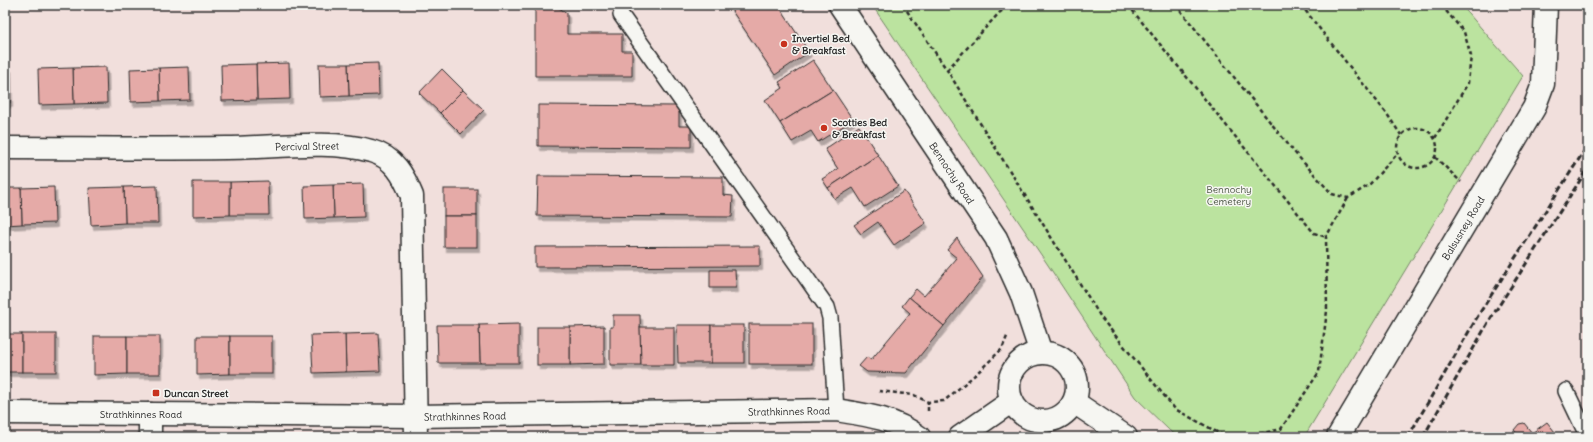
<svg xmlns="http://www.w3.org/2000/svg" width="1593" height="442" viewBox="0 0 1593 442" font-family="Delius,sans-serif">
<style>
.green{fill:#bbe39f;stroke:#738765}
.building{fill:#e5aaa7;stroke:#2b2b2b;filter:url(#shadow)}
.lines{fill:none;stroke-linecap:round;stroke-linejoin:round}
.lane-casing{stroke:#2b2b2b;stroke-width:18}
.street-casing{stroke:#2b2b2b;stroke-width:25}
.secondary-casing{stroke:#2b2b2b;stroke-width:25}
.path{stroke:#2b2b2b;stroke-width:2.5;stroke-dasharray:4 3;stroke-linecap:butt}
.lane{stroke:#f6f6f2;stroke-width:15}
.street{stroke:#f6f6f2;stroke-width:22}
.secondary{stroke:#f6f6f2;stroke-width:22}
.rail{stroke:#2b2b2b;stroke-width:3;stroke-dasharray:6 3;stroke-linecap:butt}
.poi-dot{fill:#c8321e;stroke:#f6f6f2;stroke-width:1.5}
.labels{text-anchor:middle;stroke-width:3;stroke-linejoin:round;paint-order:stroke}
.poi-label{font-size:10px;font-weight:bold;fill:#2b2b2b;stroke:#f6f6f2;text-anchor:start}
.street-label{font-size:10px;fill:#2b2b2b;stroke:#f6f6f2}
.park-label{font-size:10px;fill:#4f5948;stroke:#f6f6f2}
</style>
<defs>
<filter id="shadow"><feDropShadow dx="2.5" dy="4.5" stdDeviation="0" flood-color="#0004"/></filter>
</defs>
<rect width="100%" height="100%" fill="#f1dfdc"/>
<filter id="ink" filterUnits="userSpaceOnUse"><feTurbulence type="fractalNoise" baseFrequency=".025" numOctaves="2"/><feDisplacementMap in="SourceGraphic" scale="8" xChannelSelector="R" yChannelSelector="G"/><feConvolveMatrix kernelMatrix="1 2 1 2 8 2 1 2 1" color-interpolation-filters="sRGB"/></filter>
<g filter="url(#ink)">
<polygon class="green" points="872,5 1461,5 1523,76 1304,437 1269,437 1261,433 1257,437 1180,437 1170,431 1135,397 1048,265"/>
<g class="building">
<polygon points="535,5 559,5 559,8 567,13 567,34 622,34 622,51 632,51 632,76 535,76"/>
<polygon points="728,5 778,5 809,52 775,75"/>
<polygon points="813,60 833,90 780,123 765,100 783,88 779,82"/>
<polygon points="289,63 290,99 257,100 256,64"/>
<polygon points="378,63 379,95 349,96 348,64"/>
<polygon points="256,64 257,100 222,101 221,65"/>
<polygon points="319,64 348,64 349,96 320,97"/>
<polygon points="5,67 9,67 10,103 5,103"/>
<polygon points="106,67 107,103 74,104 73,68"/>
<polygon points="189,67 190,100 160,101 159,68"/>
<polygon points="73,68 74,104 39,105 38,69"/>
<polygon points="159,68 160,101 131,102 130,69"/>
<polygon points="442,69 463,90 440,113 419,93"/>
<polygon points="463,90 484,110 461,134 440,113"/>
<polygon points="833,90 853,120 818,142 811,131 792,142 780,123"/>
<polygon points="538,105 679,106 679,126 691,126 691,147 538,146"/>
<polygon points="859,126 878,155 828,188 822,179 838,169 825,149"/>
<polygon points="878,155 898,186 865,207 853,188 835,199 828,188"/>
<polygon points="538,176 723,177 723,195 733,196 732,217 537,216"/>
<polygon points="268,181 269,215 230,215 230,182"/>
<polygon points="193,182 230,182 230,215 193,216"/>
<polygon points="363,184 364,217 334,218 333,185"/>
<polygon points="333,185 334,218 305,219 304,186"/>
<polygon points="157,186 158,223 125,223 124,187"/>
<polygon points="54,187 55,223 22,224 21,188"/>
<polygon points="124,187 125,223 91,225 89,188"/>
<polygon points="5,188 21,188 22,224 5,225"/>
<rect x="444" y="189" width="33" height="27"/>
<polygon points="904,191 926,223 894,245 878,222 861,234 854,225"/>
<rect x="444" y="216" width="33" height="31"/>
<polygon points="957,238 983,277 944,326 909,297 916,289 924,296 957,258 947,250"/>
<polygon points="760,246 760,266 535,267 535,247"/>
<polygon points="710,270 735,270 736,288 710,288"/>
<polygon points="909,297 944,326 906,373 867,372 859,366 867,357 871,360 910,313 902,306"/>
<polygon points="613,315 640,315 641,365 610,365 610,327 613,327"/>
<polygon points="519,324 519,363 480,363 479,325"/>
<rect x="749" y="324" width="63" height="40"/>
<polygon points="437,325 479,325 480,363 438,363"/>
<polygon points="677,325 711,325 711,363 678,363"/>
<rect x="711" y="325" width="33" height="38"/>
<polygon points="604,326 604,364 570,365 570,327"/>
<rect x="537" y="327" width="33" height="38"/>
<polygon points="640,327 674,327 674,365 641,365"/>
<polygon points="378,333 380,371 346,372 345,334"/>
<rect x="5" y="334" width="17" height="38"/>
<rect x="22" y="334" width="34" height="38"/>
<polygon points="345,334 346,372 313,373 311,335"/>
<polygon points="94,336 127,336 127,374 94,375"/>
<rect x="127" y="336" width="33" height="38"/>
<polygon points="197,336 230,336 230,374 197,375"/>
<rect x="230" y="336" width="42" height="38"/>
<polygon points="1547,422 1559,437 1520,437 1514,430 1519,424 1524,423 1532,433"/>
</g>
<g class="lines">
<g class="lane-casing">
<g id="lane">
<polyline points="621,15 827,307 830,318 836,410"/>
<polyline points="1566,391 1588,437"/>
</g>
</g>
<g class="street-casing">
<g id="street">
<path d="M5,148C79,148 153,149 226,148C270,148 330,139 371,151C394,157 404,176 412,196L416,437"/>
<path d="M5,413L416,416L836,410C867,415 893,418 919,437"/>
<polyline points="150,414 150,437"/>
<polyline points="1338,437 1534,108 1543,84 1546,5"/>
</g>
</g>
<g class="secondary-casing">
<g id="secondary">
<polyline points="840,5 996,238 1021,293 1041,353"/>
<circle cx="1043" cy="387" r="34"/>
<polyline points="1074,402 1126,437"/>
<polyline points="960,437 1012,401"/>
</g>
</g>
<g class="path">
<polyline points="903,5 947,70 1102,319 1175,409 1226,437"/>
<polyline points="1128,5 1314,233 1326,237"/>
<polyline points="1176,5 1295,153 1332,194 1348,198 1369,185 1398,153"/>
<polyline points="1301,5 1387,114 1401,135"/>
<polyline points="947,70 999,13 1010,5"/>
<circle cx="1417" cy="148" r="20"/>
<polyline points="1435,138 1468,83 1471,56 1464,32 1441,5"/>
<polyline points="1435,157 1461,182"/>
<polyline points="879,391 914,395 928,402 944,401 976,374 1002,349 1008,334"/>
<polyline points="928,411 928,402"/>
<polyline points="1246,437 1281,429 1319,372 1327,311 1326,237 1348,198"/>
</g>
<use href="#lane" class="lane"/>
<use href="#street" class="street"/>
<use href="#secondary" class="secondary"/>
<g class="rail">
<polyline points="1408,437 1479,314 1588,145"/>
<polyline points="1423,437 1489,321 1588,168"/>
</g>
</g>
</g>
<g class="poi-dot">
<circle cx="784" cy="44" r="4"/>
<circle cx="824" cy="128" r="4"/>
<rect x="152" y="389" width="8" height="8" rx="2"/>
</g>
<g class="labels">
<g class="poi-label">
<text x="792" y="42">Invertiel Bed<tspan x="792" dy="12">&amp; Breakfast</tspan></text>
<text x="832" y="126">Scotties Bed<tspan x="832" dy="12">&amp; Breakfast</tspan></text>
<text x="164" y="397">Duncan Street</text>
</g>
<g class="street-label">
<text transform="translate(307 146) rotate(-1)" y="4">Percival Street</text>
<text transform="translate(952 173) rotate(56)" y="4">Bennochy Road</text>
<text transform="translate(1463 228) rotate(-59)" y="4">Balsusney Road</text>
<text transform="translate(789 411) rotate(-1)" y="4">Strathkinnes Road</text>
<text x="141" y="418">Strathkinnes Road</text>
<text transform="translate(465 416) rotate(-1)" y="4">Strathkinnes Road</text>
</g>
<g class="park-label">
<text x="1229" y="193">Bennochy<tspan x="1229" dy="12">Cemetery</tspan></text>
</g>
</g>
<rect width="1593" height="442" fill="none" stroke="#f6f6f2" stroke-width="20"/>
<rect x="10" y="10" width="1573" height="422" fill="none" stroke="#2b2b2b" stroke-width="1.5" filter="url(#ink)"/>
</svg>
